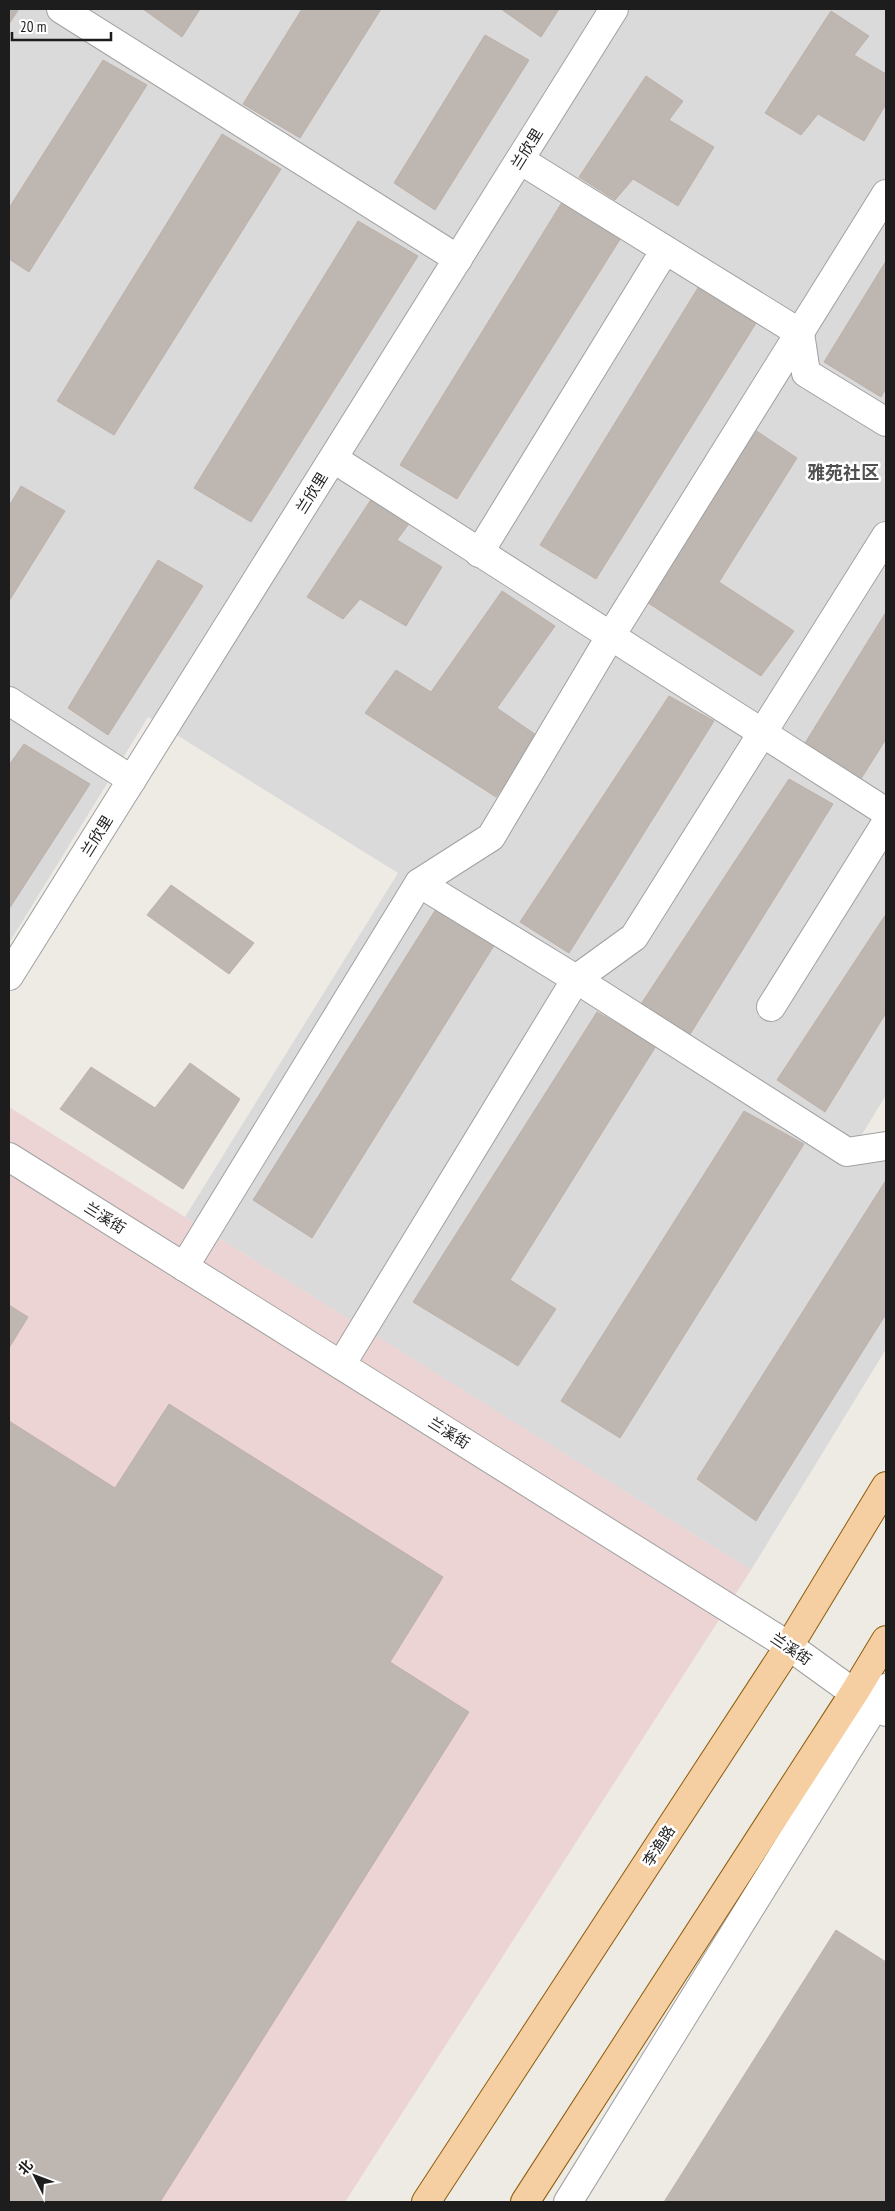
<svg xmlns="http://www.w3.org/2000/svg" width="895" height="2211" viewBox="0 0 895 2211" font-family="'PT Sans Narrow','Noto Sans SC',sans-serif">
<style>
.residential{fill:#dbdada}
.commercial{fill:#edd4d4}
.building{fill:#beb6b1;stroke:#beb1a8}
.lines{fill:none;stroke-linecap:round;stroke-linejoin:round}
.minor-casing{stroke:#a1a1a1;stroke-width:30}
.major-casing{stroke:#8c5d0b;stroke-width:30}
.minor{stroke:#fff;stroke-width:28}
.major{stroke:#f5cea2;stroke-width:28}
.labels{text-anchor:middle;stroke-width:5;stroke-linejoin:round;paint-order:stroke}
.street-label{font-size:15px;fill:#1d1d1d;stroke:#fff}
.quarter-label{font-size:18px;font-weight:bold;fill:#505050;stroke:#fff}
</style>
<rect width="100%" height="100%" fill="#eeeae4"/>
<polygon class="residential" points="9,9 886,9 886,1095 844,1164 886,1160 886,1349 751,1570 185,1217 398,873 148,717 9,943"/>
<polygon class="commercial" points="9,1107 751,1570 345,2202 9,2202"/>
<g class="building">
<polygon points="9,9 19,9 9,24"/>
<polygon points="143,9 200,9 182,37"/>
<polygon points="302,9 381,9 300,138 243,104"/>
<polygon points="501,9 559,9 541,37"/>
<polygon points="831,11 869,36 854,55 886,74 886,104 864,141 818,114 801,135 765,113"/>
<polygon points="485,35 529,60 435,210 394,183"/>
<polygon points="103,60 147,85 29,272 9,259 9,208"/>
<polygon points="646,76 683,101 669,120 714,147 678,206 633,179 615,200 579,177"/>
<polygon points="222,134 281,169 114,435 57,401"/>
<polygon points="564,199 624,233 457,499 400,465"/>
<polygon points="358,221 418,256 251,522 194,488"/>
<polygon points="886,261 886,388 881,397 824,362"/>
<polygon points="704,278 763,312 596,579 540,545"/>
<polygon points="755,430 797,458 719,582 794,631 761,676 645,601"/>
<polygon points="21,486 65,511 9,601 9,506"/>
<polygon points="374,495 411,521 397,540 442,567 406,626 360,599 343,619 307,597"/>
<polygon points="158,560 203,586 108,735 68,708"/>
<polygon points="502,591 555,626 497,708 539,737 496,797 365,713 396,670 431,692"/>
<polygon points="886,612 886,739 859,782 802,748"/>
<polygon points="669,696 714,721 569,953 520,922"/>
<polygon points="24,744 90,784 9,909 9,765"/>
<polygon points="789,779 833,804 689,1036 641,1004"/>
<polygon points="171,885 254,943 229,974 147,915"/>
<polygon points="436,909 495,944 312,1238 253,1200"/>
<polygon points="886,914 886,1013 825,1112 777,1080"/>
<polygon points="597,1012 656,1046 510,1280 556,1309 518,1366 413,1302"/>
<polygon points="190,1063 240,1099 183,1189 60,1109 91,1067 155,1108"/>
<polygon points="744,1111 804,1144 620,1438 561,1401"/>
<polygon points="886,1180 886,1314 756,1521 697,1479"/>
<polygon points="9,1305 28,1317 9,1348"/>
<polygon points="169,1404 443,1577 390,1662 469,1712 160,2202 9,2202 9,1421 115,1488"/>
<polygon points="836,1930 886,1962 886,2202 664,2202"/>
</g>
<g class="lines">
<g class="minor-casing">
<g id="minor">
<polyline points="61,9 458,259"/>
<polyline points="520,160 800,333 806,373 886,422"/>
<polyline points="334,459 886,812"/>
<polyline points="479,553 665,250"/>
<polyline points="9,701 132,780"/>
<polyline points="419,883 576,979 847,1152 886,1146"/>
<polyline points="9,976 614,9"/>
<polyline points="771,1007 886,823"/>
<polyline points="9,1157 789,1646 854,1693 886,1712"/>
<polyline points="184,1267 419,883 491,837 610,637 886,194"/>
<polyline points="341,1365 576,979 634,937 886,536"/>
<polyline points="568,2202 886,1688"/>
</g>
</g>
<g class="major-casing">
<g id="major">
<polyline points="426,2202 789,1646 886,1486"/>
<polyline points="525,2202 854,1693 886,1640"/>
</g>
</g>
<use href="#minor" class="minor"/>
<use href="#major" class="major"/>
</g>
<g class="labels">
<g class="street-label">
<text transform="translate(527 149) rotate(-58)" y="5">兰欣里</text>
<text transform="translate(312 493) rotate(-58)" y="5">兰欣里</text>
<text transform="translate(97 836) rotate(-58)" y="5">兰欣里</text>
<text transform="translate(105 1218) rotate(32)" y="5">兰溪街</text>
<text transform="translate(449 1433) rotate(32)" y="5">兰溪街</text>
<text transform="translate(791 1649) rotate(34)" y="5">兰溪街</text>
<text transform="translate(659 1846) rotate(-57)" y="5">李渔路</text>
</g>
<g class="quarter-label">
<text x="843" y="479">雅苑社区</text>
</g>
</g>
<rect width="895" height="2211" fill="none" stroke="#1d1d1d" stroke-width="20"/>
<g transform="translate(35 2176) rotate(312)" stroke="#ffffff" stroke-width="4" paint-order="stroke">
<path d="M0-4L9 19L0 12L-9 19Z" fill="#1d1d1d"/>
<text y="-8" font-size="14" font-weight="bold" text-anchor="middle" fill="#1d1d1d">北</text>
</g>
<path d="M12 32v8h99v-8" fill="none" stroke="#1d1d1d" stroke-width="2.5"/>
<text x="20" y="32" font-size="15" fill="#1d1d1d" stroke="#ffffff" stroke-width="4" paint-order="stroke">20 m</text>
</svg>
